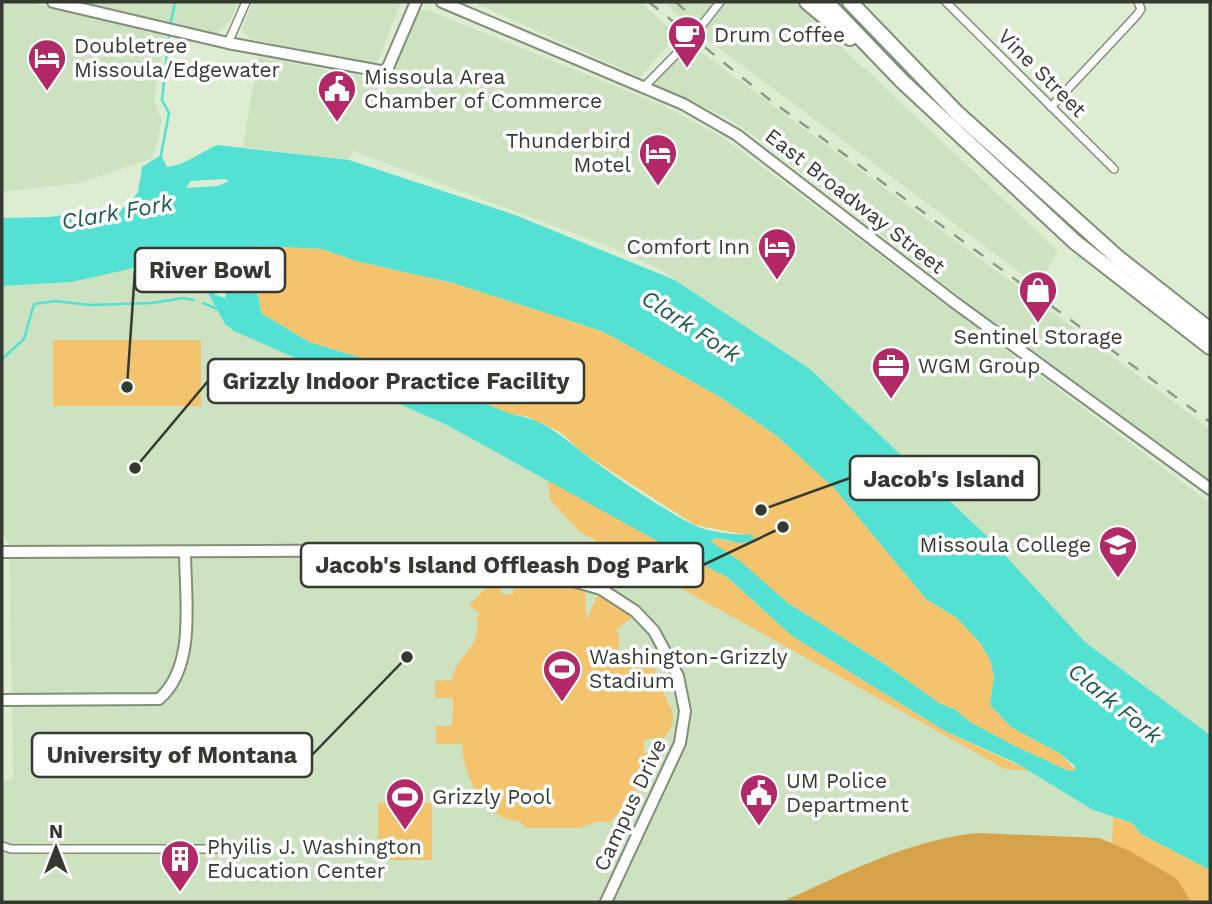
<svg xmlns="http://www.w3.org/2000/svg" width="1212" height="904" viewBox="0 0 1212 904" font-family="'Work Sans',sans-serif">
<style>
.built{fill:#cde2c1}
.green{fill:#f4c36e}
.forest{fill:#d6a34a}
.water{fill:#53e1d4;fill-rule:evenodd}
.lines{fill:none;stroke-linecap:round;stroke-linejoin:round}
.stream{stroke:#53e1d4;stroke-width:2.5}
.street-casing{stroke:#808f77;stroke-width:10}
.secondary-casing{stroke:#808f77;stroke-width:14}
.highway-casing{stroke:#808f77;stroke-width:18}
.street{stroke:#fff;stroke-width:7}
.secondary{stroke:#fff;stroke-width:10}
.highway{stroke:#fff;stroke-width:14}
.rail{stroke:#8e9a87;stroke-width:2.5;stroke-dasharray:12 12;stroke-linecap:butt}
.labels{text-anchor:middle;stroke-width:7;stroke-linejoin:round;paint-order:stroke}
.poi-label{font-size:21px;fill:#343a30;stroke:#fff;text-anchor:start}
.street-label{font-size:21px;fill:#343a30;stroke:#fff}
.water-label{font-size:23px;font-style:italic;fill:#1f5a55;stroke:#fff}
.leader{fill:none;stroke:#343a30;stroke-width:2.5}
.callout-dot{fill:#343a30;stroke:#fff;stroke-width:2.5}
.callout{fill:#fff;stroke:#343a30;stroke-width:2.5}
.callout-label{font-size:23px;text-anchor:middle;font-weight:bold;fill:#343a30}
</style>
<rect width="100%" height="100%" fill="#dcedd2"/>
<g class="built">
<polygon points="2,2 30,2 165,36 154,100 162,121 153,158 80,183 2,192"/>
<polygon points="82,2 238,2 230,20 217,34"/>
<polygon points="253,2 401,2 380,56 377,62 369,64 250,39 242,29"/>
<polygon points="473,2 641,2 677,36 640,77"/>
<polygon points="664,2 794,2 1058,251 1038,286 692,28"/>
<polygon points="418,10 430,11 659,104 721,136 1210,503 1210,735 1085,642 990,539 810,369 661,270 611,247 353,151 349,160 243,147 258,57 387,81"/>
<polygon points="690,44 1210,429 1210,481 968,303 757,138 727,118 652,83"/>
<polygon points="199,258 214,269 216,274 207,291 225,324 234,331 447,425 548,480 550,500 580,532 1005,769 1031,771 1093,810 1113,817 1109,902 2,902 2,780 13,779 9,545 2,532 2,286 72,282 134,268 172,267"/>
</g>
<g class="green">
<polygon points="258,246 322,249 356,261 453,283 559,317 604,332 720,397 777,436 835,488 926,599 957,618 981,644 991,662 994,677 990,705 1011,727 1059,753 1076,770 1069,771 1013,745 970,722 956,710 939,703 886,665 788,603 710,541 716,538 731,542 747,535 695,525 583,453 560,432 526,416 514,415 401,370 309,342 261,313 259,297 248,274 245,254"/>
<rect x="53" y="340" width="148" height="66"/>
<polygon points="548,480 727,577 792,636 945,731 1031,771 1005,769 580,532 550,500"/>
<path d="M491,572L502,575L501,594H513L514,585L585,586L586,620L600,590L632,617L615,631L619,632V660L655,661V677H643L644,689H657V684H662C665,709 687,713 660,742L653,738L644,740V753H654V771H644L646,777L610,823L600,821L579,828H526L519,821C483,820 463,775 462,744H436V726H452L453,698H435V681L452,680C456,652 481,653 477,617L480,614L469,605L489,585Z"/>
<rect x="378" y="803" width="54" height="57"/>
<polygon points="1113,817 1132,823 1141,834 1210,870 1210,902 1109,902"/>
</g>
<path class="forest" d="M978,833L1099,838L1128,850L1177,879L1191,902H782C846,873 908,840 978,833Z"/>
<path class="water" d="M217,145L349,160L515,215L675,280L810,369L990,539L1085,642L1210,735V870L1141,834L1132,823L1093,810L1016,763L945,731L792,636L727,577L670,548L447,425L234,331L225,324L207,291L216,274L207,261L199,258L172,267L134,268L72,282L2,286V218L49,217L126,207L138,192L142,167L161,155L167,167C186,165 199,153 217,145ZM225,179L229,181L218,186L186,188L191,181ZM258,246L322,249L356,261L453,283L559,317L604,332L720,397L777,436L834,488L926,599L957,618L981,644L991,662L994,677L990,705L1011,727L1059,753L1075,766V770L1069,771L1013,745L970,722L956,710L939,703L886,665L788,603L740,561L710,541L716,538L740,543L753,541V534C740,536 708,532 696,526C663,510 612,475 583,453C562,436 541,418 514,415L401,370L309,342L261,313L259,298L248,274L245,254ZM225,277L228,286L225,298L214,294Z"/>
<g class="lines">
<g class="stream">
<polyline points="170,26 175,2"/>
<polyline points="161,155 169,113 162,100 169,33"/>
<polyline points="203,303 220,310"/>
<polyline points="2,359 24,339 34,304 55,301 90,305 152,303 183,298 194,300"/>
</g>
<g class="street-casing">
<g id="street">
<polyline points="946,2 1114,169"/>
<polyline points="228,43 246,2"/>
<polyline points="643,88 691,39 720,2"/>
<polyline points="1051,107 1137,15 1141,9 1138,2"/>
<polyline points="2,846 11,849 219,849"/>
</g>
</g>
<g class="secondary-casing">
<g id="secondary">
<polyline points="53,2 228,43 386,72 416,2"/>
<polyline points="442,2 683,104 737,135 954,302 1210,489"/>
<polyline points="2,552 463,550 601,589 635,611 654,631 678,676 685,711 680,743 606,902"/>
<path d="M2,700L159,699C197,666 185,597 185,552"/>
</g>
</g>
<g class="highway-casing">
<g id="highway">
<polyline points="807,2 850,38"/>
<polyline points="826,2 902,81 1075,242 1210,347"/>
<polyline points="850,2 957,113 1117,257 1210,330"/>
</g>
</g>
<use href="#street" class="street"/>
<use href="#secondary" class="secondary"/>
<use href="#highway" class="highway"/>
<g class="rail">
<polyline points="649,2 770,100 1210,422"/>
<polyline points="676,2 689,14"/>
</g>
</g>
<defs>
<g id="cafe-pin" transform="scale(2.0125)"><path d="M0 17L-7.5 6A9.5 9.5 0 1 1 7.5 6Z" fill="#b32967" stroke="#fff"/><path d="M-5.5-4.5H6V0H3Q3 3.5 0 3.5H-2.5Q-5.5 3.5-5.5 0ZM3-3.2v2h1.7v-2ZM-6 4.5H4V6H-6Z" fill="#fff"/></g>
<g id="hotel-pin" transform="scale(2.0125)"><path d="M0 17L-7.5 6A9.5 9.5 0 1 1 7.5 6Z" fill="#b32967" stroke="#fff"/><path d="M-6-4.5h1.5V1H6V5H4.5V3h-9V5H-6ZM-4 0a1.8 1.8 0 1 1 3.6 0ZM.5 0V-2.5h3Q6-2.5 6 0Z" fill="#fff"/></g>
<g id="civic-pin" transform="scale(2.0125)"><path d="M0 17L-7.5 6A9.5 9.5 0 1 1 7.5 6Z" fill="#b32967" stroke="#fff"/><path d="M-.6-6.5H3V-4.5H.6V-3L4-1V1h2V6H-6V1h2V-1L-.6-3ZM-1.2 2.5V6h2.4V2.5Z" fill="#fff"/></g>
<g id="shop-pin" transform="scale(2.0125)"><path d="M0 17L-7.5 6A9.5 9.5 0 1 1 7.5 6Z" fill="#b32967" stroke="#fff"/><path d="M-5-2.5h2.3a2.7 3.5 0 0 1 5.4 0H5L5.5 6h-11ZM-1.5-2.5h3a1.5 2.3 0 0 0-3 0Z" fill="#fff"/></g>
<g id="office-pin" transform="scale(2.0125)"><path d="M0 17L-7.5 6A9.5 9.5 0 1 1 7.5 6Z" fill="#b32967" stroke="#fff"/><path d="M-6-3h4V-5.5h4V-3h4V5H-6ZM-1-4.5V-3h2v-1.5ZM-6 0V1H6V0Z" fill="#fff"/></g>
<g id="university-pin" transform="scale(2.0125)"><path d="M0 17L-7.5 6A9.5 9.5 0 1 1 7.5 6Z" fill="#b32967" stroke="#fff"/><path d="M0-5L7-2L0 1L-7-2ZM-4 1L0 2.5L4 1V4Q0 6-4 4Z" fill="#fff"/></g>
<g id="stadium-pin" transform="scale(2.0125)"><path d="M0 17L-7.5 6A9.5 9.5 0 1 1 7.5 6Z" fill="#b32967" stroke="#fff"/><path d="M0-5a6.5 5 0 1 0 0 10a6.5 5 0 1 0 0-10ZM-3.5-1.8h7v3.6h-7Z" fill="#fff"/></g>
<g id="building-pin" transform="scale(2.0125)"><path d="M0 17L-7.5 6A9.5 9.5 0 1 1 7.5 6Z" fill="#b32967" stroke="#fff"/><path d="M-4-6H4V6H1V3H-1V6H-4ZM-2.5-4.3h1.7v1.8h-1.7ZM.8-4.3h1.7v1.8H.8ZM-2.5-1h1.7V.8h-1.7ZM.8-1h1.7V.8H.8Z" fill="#fff"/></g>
</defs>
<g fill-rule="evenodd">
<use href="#cafe-pin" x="687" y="35"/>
<use href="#hotel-pin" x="47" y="58"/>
<use href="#civic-pin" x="337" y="89"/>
<use href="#hotel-pin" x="658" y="153"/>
<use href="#hotel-pin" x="777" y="247"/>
<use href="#shop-pin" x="1038" y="290"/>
<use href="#office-pin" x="891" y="366"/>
<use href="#university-pin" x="1118" y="545"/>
<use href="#stadium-pin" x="562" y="669"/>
<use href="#civic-pin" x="759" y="793"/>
<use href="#stadium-pin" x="405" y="797"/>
<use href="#building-pin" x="180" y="859"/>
</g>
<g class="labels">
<g class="poi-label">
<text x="714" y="42">Drum Coffee</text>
<text x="74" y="53">Doubletree<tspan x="74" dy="24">Missoula/Edgewater</tspan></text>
<text x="364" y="84">Missoula Area<tspan x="364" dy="24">Chamber of Commerce</tspan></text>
<text x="631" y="148" text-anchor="end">Thunderbird<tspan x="631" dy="24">Motel</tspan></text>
<text x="750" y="254" text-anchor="end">Comfort Inn</text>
<text x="1038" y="344" text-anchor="middle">Sentinel Storage</text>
<text x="918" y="373">WGM Group</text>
<text x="1091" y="552" text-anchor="end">Missoula College</text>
<text x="589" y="664">Washington-Grizzly<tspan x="589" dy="24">Stadium</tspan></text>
<text x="786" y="788">UM Police<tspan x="786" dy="24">Department</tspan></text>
<text x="432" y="804">Grizzly Pool</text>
<text x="207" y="854">Phyilis J. Washington<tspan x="207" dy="24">Education Center</tspan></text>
</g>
<g class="street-label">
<text transform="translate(1042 73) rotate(45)" y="7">Vine Street</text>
<text transform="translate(855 201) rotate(38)" y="7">East Broadway Street</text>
<text transform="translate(630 805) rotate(-65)" y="7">Campus Drive</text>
</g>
<g class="water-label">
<text transform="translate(117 212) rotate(-10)" y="8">Clark Fork</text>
<text transform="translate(691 326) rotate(33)" y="8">Clark Fork</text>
<text transform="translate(1115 703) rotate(39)" y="8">Clark Fork</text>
</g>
</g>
<path class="leader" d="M127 387L135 270M135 468L208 381M761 510L850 478M783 527L703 565M407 657L312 755"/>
<g class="callout-dot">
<circle cx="127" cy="387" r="7"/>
<circle cx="135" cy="468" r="7"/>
<circle cx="761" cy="510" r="7"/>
<circle cx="783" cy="527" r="7"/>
<circle cx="407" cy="657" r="7"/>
</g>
<g class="callout">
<rect x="135" y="248" width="150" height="44" rx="7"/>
<rect x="208" y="359" width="376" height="44" rx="7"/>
<rect x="850" y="456" width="189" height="44" rx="7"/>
<rect x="301" y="543" width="402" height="44" rx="7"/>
<rect x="32" y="733" width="280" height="44" rx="7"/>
</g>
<g class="callout-label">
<text x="210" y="278">River Bowl</text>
<text x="396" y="389">Grizzly Indoor Practice Facility</text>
<text x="944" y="487">Jacob's Island</text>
<text x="502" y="573">Jacob's Island Offleash Dog Park</text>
<text x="172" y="763">University of Montana</text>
</g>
<rect width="1212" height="904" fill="none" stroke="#343a30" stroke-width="7"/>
<g transform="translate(56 848)" stroke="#ffffff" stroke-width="5" paint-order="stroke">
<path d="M0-5L12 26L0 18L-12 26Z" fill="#343a30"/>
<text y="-10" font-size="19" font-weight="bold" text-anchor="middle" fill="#343a30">N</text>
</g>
</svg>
